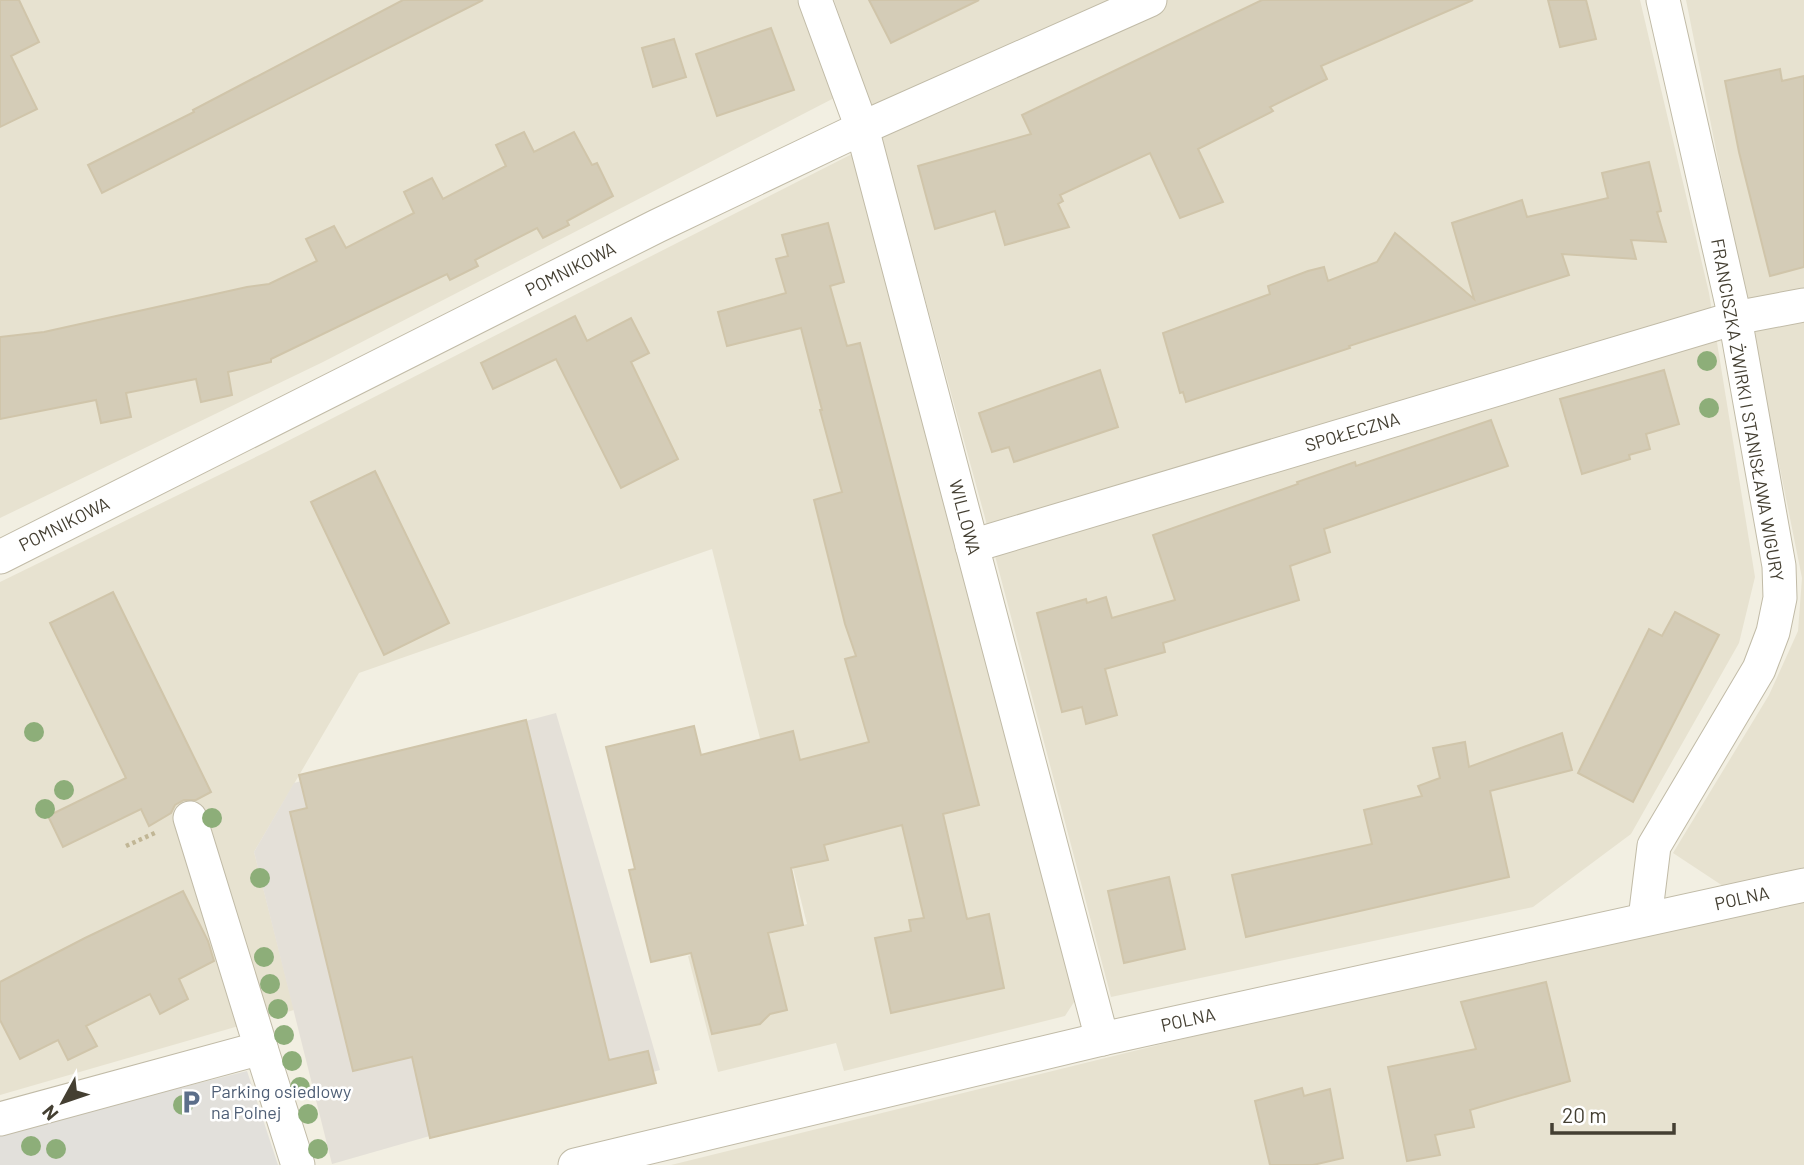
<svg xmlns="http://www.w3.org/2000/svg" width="1804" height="1165" viewBox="0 0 1804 1165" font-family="Barlow,sans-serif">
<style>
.residential{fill:#e7e2d0}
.industrial{fill:#e4e0d8}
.parking{fill:#e2e0db}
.building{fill:#d4ccb7;stroke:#d0c5aa;stroke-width:2}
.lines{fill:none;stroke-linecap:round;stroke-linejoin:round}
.street-casing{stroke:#c1bba7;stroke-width:35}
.path{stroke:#c1b695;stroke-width:4.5;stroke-dasharray:3.5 3.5;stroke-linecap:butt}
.street{stroke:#fff;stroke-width:33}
.tree{fill:#8dae79}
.labels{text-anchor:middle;stroke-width:5;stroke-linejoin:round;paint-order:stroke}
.street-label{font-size:18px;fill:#443f32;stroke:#fff}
.service-label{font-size:18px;fill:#4e5e75;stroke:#fff;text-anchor:start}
</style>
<rect width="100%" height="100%" fill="#f2efe2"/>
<g class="residential">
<polygon points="0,0 797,0 838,96 323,362 0,518"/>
<polygon points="834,0 1640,0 1709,293 1755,577 1739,643 1631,834 1533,907 1111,997 984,514 882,141"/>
<polygon points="1686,0 1804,0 1804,869 1723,886 1673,853 1769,695 1798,631 1802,578"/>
<polygon points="852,154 1076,999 1065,1016 844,1071 836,1043 718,1072 688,956 807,924 712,549 359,673 254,852 294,1010 0,1095 0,582 266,452"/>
<polygon points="1804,900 1804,1165 671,1165 1300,1010"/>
</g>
<polygon class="industrial" points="556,713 660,1070 332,1164 254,852 294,783"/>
<polygon class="parking" points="247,1071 278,1165 0,1165 0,1133"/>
<g class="building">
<polygon points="0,0 19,0 39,42 11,56 37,109 0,127"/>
<polygon points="403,0 483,0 102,193 88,165 194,112 193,110"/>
<polygon points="869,0 979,0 891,43"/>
<polygon points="1262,0 1473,0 1321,66 1327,79 1270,107 1273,111 1198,149 1223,202 1180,218 1150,153 1060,195 1063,201 1058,204 1069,227 1005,245 995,211 935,229 918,166 1031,134 1022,115"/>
<polygon points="1548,0 1586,0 1596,39 1560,47"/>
<polygon points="771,28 794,90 717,116 696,54"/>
<polygon points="674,39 686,77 653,87 642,48"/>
<polygon points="1780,69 1782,81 1804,76 1804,267 1770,276 1739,152 1725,81"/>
<polygon points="524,132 534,152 574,132 592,165 597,163 613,196 567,221 569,225 543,238 537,228 475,260 478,266 450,280 447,274 271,359 271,362 228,372 232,395 201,402 196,379 126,393 131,417 101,423 96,400 0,419 0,337 44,332 247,287 269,284 317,261 306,239 334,226 346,248 414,213 404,192 432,178 443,199 506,166 496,145"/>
<polygon points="1649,162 1661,211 1657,212 1666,242 1631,240 1636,259 1562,254 1569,275 1349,346 1350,348 1186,402 1183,392 1180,393 1163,333 1270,294 1268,286 1308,271 1324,267 1328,281 1377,262 1395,233 1474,299 1452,223 1522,200 1527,217 1608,198 1602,173"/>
<polygon points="828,223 844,282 830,286 847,346 860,343 979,805 943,814 967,919 989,914 1004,988 891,1013 875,938 911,931 909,920 924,918 902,825 824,845 828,860 791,868 803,925 768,933 787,1010 770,1014 760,1024 712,1034 691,953 651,962 629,870 635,869 606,747 694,726 701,755 793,731 800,760 869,742 845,659 856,656 845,624 814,500 842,492 820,410 822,410 801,328 727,346 718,312 786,293 776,259 788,256 782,235"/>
<polygon points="575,316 587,341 631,318 649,353 631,362 678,459 621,488 556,359 493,389 481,363"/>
<polygon points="1100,370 1118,427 1014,462 1009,447 992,452 979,413"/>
<polygon points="1664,370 1679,424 1646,434 1650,449 1629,455 1630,459 1582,474 1560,399"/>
<polygon points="1491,420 1508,466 1324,529 1330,552 1290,566 1299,600 1163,643 1165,652 1105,669 1117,715 1086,724 1082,707 1062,712 1037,613 1086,599 1087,603 1106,597 1112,618 1175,600 1153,535 1298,484 1297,482 1355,462 1356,466"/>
<polygon points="375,471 449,623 384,655 311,502"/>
<polygon points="113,592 211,792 196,800 184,800 175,805 171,813 149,826 141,809 63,847 48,816 126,778 50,623"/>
<polygon points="1675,612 1719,635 1633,802 1578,773 1649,629 1662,636"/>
<polygon points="526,720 609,1060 648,1051 656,1083 430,1138 412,1057 353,1071 290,812 307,808 299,775"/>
<polygon points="1562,733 1572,770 1490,791 1509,877 1246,937 1232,875 1372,844 1364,810 1422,796 1418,786 1440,778 1433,748 1465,742 1469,767"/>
<polygon points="1169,877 1185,949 1124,963 1108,891"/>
<polygon points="183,891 208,941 214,961 179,979 188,999 160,1014 150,994 86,1026 97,1046 68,1060 58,1040 20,1059 0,1020 0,982 85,938"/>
<polygon points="1546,982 1570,1081 1470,1110 1474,1127 1435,1135 1440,1155 1407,1161 1388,1067 1476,1049 1461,1002"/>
<polygon points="1302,1088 1304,1096 1330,1089 1343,1158 1313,1165 1270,1165 1255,1101"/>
</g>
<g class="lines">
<g class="street-casing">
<g id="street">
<path id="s1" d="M815,0L862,128L1102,1039"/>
<path id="s2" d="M972,546L1735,318L1804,305"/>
<path id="s3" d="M0,557L657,226L862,128L1150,0"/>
<polyline points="190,818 261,1048"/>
<polyline points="1645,919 1654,846 1759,669 1773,632 1780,598 1779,566 1735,318 1663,0"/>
<polyline points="0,1119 261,1048 298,1165"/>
<path id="s4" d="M575,1165L1102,1039L1804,885"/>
</g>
</g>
<polyline class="path" points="126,846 157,832"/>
<use href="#street" class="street"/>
</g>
<g class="tree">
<circle cx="1707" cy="361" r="10"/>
<circle cx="1709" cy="408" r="10"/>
<circle cx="34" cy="732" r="10"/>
<circle cx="64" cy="790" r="10"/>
<circle cx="45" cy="809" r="10"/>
<circle cx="212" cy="818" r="10"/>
<circle cx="260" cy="878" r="10"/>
<circle cx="264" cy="957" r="10"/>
<circle cx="270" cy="984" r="10"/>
<circle cx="278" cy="1009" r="10"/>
<circle cx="284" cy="1035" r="10"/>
<circle cx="292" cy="1061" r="10"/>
<circle cx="300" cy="1087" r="10"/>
<circle cx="183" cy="1105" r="10"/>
<circle cx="308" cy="1114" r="10"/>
<circle cx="31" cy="1146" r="10"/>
<circle cx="56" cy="1149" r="10"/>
<circle cx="318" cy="1149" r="10"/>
</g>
<defs>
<g id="parking-bare" transform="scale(1.89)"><path d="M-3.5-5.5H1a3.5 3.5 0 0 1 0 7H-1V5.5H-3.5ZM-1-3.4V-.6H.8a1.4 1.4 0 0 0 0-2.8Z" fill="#5c6f8a" stroke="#fff" stroke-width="2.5" paint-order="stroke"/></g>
</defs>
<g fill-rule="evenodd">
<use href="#parking-bare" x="191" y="1102"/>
</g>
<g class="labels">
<g class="street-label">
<text dy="6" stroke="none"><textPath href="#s3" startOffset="639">POMNIKOWA</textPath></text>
<text transform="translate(1747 410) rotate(80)" y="6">FRANCISZKA ŻWIRKI I STANISŁAWA WIGURY</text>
<text dy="6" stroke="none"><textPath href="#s2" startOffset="397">SPOŁECZNA</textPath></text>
<text dy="6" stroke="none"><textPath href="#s1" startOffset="539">WILLOWA</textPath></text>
<text dy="6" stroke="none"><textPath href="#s3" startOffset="72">POMNIKOWA</textPath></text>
<text dy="6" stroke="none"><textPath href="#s4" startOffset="1197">POLNA</textPath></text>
<text dy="6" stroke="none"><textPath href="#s4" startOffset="630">POLNA</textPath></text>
</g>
<g class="service-label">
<text x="211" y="1098">Parking osiedlowy<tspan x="211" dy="21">na Polnej</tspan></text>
</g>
</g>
<g transform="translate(63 1102) rotate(230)" stroke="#ffffff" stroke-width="5" paint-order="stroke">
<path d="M0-5L12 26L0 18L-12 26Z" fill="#443f32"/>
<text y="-10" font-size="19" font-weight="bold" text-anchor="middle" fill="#443f32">N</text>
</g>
<path d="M1552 1123v10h122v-10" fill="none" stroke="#443f32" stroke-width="3.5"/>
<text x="1562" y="1123" font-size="21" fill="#443f32" stroke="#ffffff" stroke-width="5" paint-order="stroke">20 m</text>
</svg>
